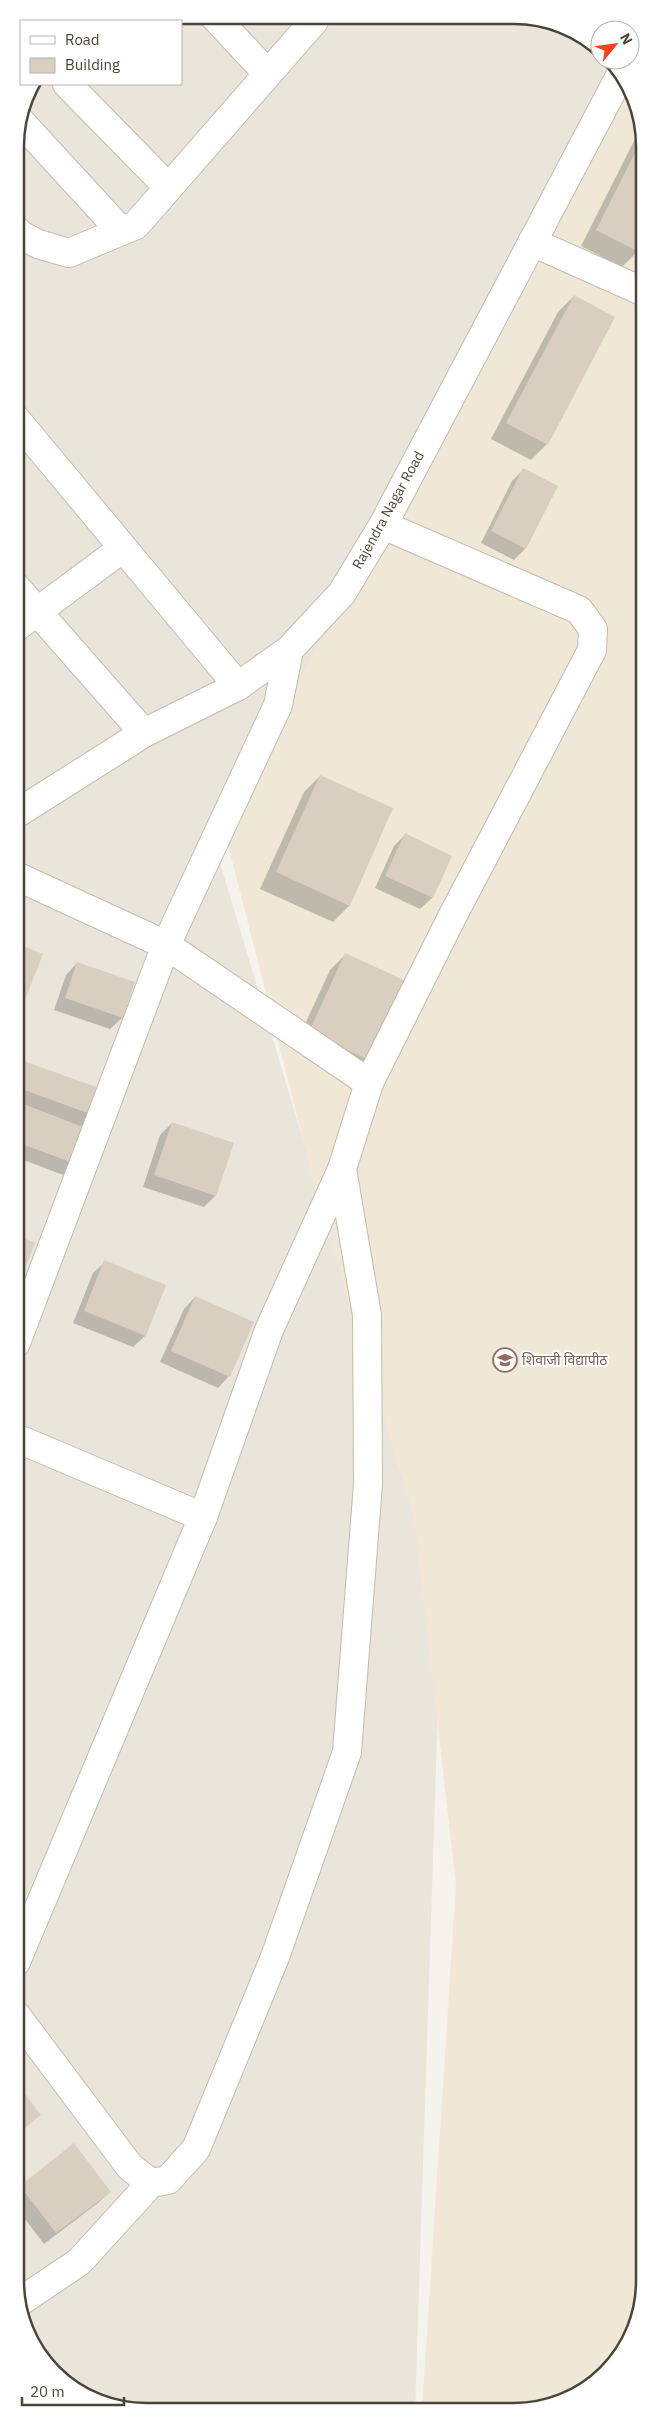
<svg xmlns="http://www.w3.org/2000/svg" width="660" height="2427" viewBox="0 0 660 2427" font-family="'IBM Plex Sans','Noto Sans Devanagari',sans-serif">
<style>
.residential{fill:#eae5da}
.education{fill:#efe8d6}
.shadow{fill:#0003}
.building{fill:#d8cfc1}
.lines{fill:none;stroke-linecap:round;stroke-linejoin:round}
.minor-casing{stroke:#c2bbae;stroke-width:30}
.tertiary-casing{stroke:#c2bbae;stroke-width:30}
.minor{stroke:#fff;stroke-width:28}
.tertiary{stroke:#fff;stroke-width:28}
.labels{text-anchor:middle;stroke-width:4;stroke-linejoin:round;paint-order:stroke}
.street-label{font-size:14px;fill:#4b4439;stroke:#fff}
.education-label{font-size:14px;fill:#785e54;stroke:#fff;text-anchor:start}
.rim{fill:none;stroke:#4b4439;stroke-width:2.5}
</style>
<rect width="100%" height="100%" fill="#f6f3ec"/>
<polygon class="residential" points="146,15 540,18 580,33 600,49 600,60 612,60 623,83 214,843 417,1519 438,1705 415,2410 120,2409 53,2373 29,2339 16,2298 15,138 28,88 32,84 181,84 181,21 115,21"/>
<polygon class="education" points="620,76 644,129 645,2289 635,2331 612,2368 572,2398 531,2411 422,2410 456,1885 414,1518 319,1202 223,825"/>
<g class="shadow">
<polygon points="642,125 644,239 638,251 622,267 581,246"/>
<polygon points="574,296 547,444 531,460 491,439 558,312"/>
<polygon points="523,470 525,549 514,560 481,543 512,481"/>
<polygon points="320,776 392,809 349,906 333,922 260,889 304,792"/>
<polygon points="405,835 451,856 432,898 420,909 375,888 394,846"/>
<polygon points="16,945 41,955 20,1010 16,1014"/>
<polygon points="346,954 368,1060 352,1076 294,1048 330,970"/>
<polygon points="77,963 134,983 122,1018 110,1029 54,1010 66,975"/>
<polygon points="21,1061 92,1114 80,1127 75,1164 63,1175 16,1157 16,1067"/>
<polygon points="172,1123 233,1143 215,1196 204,1207 143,1187 160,1135"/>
<polygon points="16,1237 33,1243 16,1288"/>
<polygon points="105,1262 165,1286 145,1336 133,1347 73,1323 93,1273"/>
<polygon points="195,1297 229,1376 218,1388 160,1362 184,1309"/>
<polygon points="16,2084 39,2115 16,2136"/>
<polygon points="74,2145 110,2192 98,2203 44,2244 16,2207 16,2191"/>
</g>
<g class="building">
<polygon points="644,135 644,242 639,252 596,230"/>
<polygon points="574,295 615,317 548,445 506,423"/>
<polygon points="523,468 558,486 526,549 491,531"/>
<polygon points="320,775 393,808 350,906 276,872"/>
<polygon points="405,833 452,856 433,898 385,876"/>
<polygon points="16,943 43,954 21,1010 16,1008"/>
<polygon points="345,953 406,981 369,1060 309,1032"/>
<polygon points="77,962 135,982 123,1018 65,998"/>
<polygon points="21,1060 102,1089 93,1115 16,1087 16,1075"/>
<polygon points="16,1101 88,1129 76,1164 16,1142"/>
<polygon points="172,1122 234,1143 216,1196 154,1175"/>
<polygon points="16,1235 35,1243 16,1291"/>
<polygon points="104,1260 166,1285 146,1336 84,1311"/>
<polygon points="195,1296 254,1322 230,1377 171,1351"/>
<polygon points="16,2082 41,2115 16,2134"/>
<polygon points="74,2143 111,2192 56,2233 20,2186"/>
</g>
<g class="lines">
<g class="minor-casing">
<g id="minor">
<polyline points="213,15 267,73"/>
<polyline points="67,84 168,187"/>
<polyline points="20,121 121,231"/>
<polyline points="15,229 21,235 38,244 69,253 136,225 314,21 316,16"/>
<polyline points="532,242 644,292"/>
<polyline points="15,418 238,686"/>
<polyline points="15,586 144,733"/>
<polyline points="15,628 123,548"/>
<polyline points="16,876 166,945 369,1083"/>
<polyline points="16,1343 166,945 278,705 289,650"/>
<polyline points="16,1438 203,1517"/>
<polyline points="16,1962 203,1517 269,1330 342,1169 369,1083 452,917 592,650 593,629 579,610 383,525"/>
<polyline points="16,2015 130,2167 151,2183"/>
<polyline points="18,2303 79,2262 151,2183 168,2180 196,2149 275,1957 347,1752 368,1484 367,1315 342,1169"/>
</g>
</g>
<g class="tertiary-casing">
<polyline id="tertiary" points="16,814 144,733 238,686 289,650 342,593 383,525 620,76"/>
</g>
<use href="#minor" class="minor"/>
<use href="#tertiary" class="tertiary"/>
</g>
<defs>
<g id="university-ring" transform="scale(1.25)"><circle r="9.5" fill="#fff" stroke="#8d6e63" stroke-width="1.5"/><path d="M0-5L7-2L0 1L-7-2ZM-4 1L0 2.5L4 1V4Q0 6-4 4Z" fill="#8d6e63"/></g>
</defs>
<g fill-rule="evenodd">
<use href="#university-ring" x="505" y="1360"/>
</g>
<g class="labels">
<g class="street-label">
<text transform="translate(388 510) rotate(-61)" y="5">Rajendra Nagar Road</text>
</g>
<g class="education-label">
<text x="522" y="1365">शिवाजी विद्यापीठ</text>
</g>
</g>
<path d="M0 0H660V2427H0ZM146 24H514A122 122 0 0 1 636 146V2281A122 122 0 0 1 514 2403H146A122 122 0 0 1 24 2281V146A122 122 0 0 1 146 24Z" fill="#fff" fill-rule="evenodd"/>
<path class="rim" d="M146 24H514A122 122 0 0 1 636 146V2281A122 122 0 0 1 514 2403H146A122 122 0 0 1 24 2281V146A122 122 0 0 1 146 24Z"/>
<rect x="20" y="20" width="162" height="65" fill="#ffffff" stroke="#b7b4b0"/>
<rect x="30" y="36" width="25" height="8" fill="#ffffff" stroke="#b7b4b0"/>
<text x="65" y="45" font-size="15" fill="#4b4439">Road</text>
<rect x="30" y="58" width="25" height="15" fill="#d8cfc1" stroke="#b7b4b0"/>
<text x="65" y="70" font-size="15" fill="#4b4439">Building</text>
<g transform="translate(615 45) rotate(61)"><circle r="24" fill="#ffffff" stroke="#b7b4b0"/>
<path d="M0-4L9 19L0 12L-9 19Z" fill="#fc3f1d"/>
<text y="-8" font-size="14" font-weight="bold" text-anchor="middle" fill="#4b4439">N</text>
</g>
<path d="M22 2397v8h102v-8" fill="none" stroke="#4b4439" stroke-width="2.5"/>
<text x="30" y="2397" font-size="15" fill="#4b4439" stroke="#ffffff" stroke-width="4" paint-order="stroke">20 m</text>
</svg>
